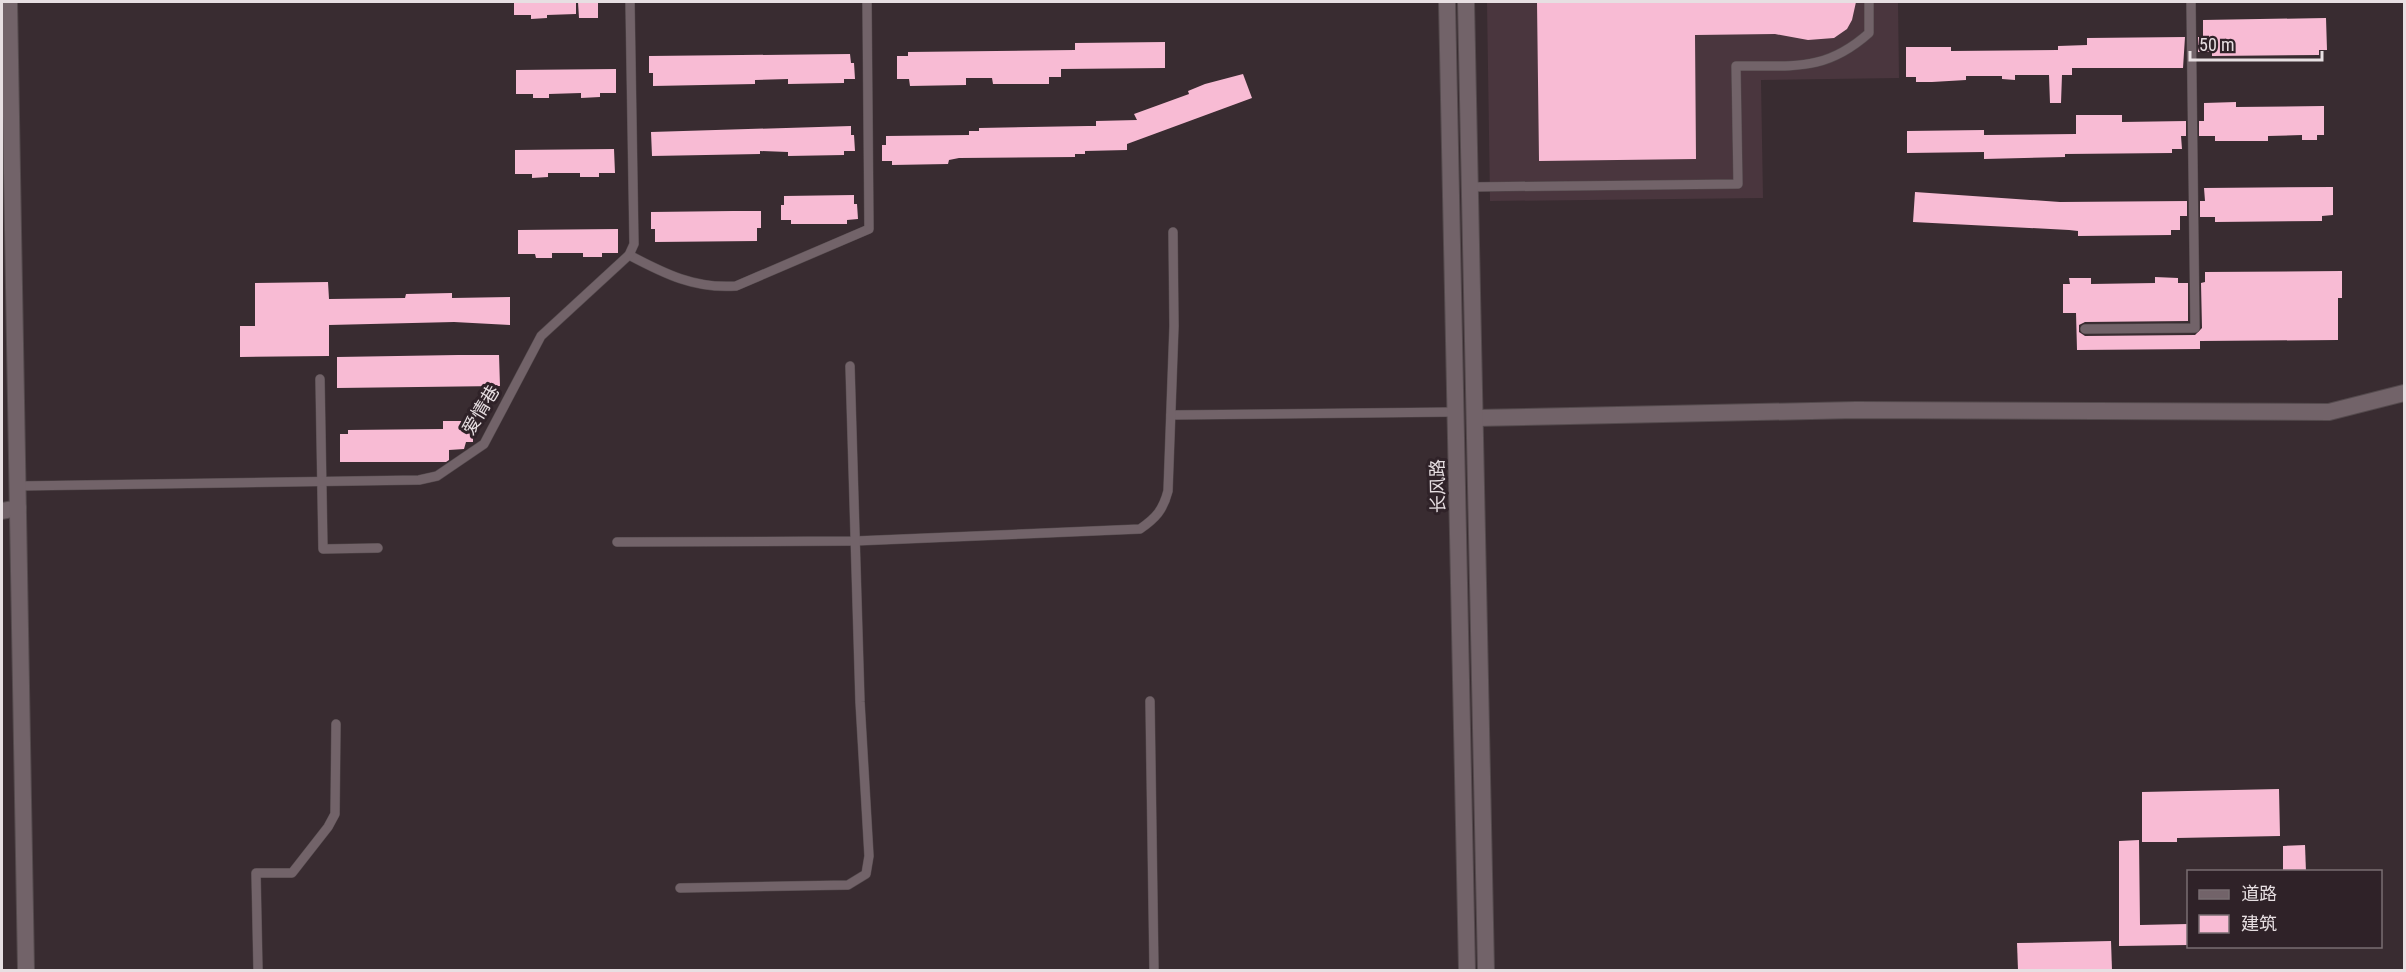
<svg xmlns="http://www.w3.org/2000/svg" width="2406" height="972" viewBox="0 0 2406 972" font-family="'Roboto Condensed','Noto Sans SC',sans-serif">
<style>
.built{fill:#4a363e}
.building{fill:#f8bbd4}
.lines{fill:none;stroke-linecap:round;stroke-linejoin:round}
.service-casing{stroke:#544a4d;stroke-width:10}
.minor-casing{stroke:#544a4d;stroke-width:18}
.tertiary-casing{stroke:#544a4d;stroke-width:18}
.secondary-casing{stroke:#544a4d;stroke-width:18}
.service{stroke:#726369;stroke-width:9}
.minor{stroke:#726369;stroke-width:16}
.tertiary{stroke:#726369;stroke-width:16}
.secondary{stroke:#726369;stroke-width:16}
.labels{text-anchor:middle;stroke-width:6;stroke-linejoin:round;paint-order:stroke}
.street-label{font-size:18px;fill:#e7dfe2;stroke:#2f2228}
</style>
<rect width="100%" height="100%" fill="#392c31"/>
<polygon class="built" points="1487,2 1898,2 1899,78 1761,80 1763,198 1490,201"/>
<g class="building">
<polygon points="514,2 576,2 576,14 547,15 547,18 531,19 531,15 514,15"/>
<polygon points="578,2 598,2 598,18 579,18"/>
<polygon points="1537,2 1856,2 1852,20 1847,29 1834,38 1808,40 1775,34 1695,35 1696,159 1539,161"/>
<polygon points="2326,18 2327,50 2319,50 2319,55 2212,56 2212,52 2198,52 2198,37 2203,37 2203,20"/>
<polygon points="2185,37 2183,68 2072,68 2072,75 2062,75 2061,103 2050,103 2049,75 2015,75 2015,80 2002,79 2002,76 1966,76 1966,80 1932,82 1916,82 1916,77 1906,77 1906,47 1951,47 1951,51 2058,50 2058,46 2087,45 2087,38"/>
<polygon points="1165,42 1165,68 1061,69 1061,77 1049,77 1049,84 993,84 992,78 966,78 966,85 910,86 909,79 897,79 897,56 908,56 908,52 1075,50 1075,43"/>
<polygon points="850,54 851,63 854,63 855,79 844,79 844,83 788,84 788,79 755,80 755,84 653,86 653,73 649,73 649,56"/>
<polygon points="616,69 616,93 600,93 600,97 581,98 581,93 549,94 549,98 533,98 533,94 516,94 516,70"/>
<polygon points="1243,74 1252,98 1127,144 1127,150 1085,151 1085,154 1075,154 1075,157 959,158 949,160 948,164 892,165 892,161 882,161 882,145 886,145 886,136 969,135 969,131 979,131 979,128 1088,126 1096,126 1096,121 1137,120 1134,114 1189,94 1188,91 1205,84"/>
<polygon points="2236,102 2236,107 2324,106 2324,135 2317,135 2317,140 2302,140 2302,135 2268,136 2268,141 2215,141 2215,136 2199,136 2199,121 2204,121 2204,103"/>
<polygon points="2076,115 2122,115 2122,122 2186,121 2186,136 2181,136 2182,149 2172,149 2172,153 2065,154 2065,157 1984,159 1984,152 1907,153 1907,131 1984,130 1984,135 2076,134"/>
<polygon points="851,126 851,135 854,135 855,151 844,151 844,155 788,156 788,152 760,151 760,154 652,156 651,132"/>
<polygon points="614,149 615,173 599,173 599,177 580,177 580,173 548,173 548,177 532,178 532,174 515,174 515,150"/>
<polygon points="2333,187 2333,215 2322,216 2322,221 2215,222 2215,217 2200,217 2200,201 2205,201 2204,188"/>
<polygon points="1915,192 2060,202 2187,201 2187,216 2180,216 2180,230 2171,230 2171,235 2078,236 2078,231 2069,230 1913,222"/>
<polygon points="854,195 854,204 857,204 858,219 847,220 847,224 791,224 791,220 781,220 781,205 784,205 784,196"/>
<polygon points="733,211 761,211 761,228 757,228 757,241 655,242 655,229 651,229 651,212"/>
<polygon points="618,229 618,253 602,253 602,257 583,257 583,253 552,253 552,258 536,258 535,254 518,254 518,230"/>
<polygon points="2342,271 2342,298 2338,298 2338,340 2200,341 2200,349 2077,350 2076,313 2063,313 2063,284 2070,284 2069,278 2091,278 2091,284 2155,283 2155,277 2178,278 2178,283 2188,283 2188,321 2085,322 2079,325 2079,332 2085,336 2195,335 2202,328 2201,283 2205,282 2205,272"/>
<polygon points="328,282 329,299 405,298 406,294 452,293 452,298 510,297 510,325 454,322 329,325 329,356 240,357 240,326 255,326 255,283"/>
<polygon points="458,355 499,355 500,386 337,388 337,357"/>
<polygon points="443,421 473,421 473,442 466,442 464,449 449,450 449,460 446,462 340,462 340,434 348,434 348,430 443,429"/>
<polygon points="2279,789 2280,836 2177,838 2177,842 2142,842 2142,792"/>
<polygon points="2139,840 2140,925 2188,924 2188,945 2119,946 2119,841"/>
<polygon points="2305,845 2306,872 2283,872 2283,846"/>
<polygon points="2111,941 2112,970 2018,970 2017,943"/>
</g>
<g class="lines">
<g class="service-casing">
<g id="service">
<path d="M1470,187L1738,184L1736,66C1792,65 1824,73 1869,33V2"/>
<path d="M629,255C665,274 695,289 736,286L869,229L867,2"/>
<polyline points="2085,329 2195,328 2191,2"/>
<polyline points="320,379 323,549 378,548"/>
<polyline points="1171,415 1456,412"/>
<polyline points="18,486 419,480 437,476 484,444 541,336 629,255 634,244 630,2"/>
<path d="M617,542L855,541L1140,529C1156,518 1163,510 1168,491L1174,326L1173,232"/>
<polyline points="1150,701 1154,970"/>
<polyline points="680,888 848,885 866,874 869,856 860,702 850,366"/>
<polyline points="258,970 256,873 292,873 328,827 335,814 336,724"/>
</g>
</g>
<g class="minor-casing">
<g id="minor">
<polyline points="1475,418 1856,410 2329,412 2404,393"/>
<polyline points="2,511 18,508"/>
</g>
</g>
<g class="tertiary-casing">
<polyline id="tertiary" points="9,2 26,970"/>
</g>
<g class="secondary-casing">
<g id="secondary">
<polyline points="1447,2 1467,970"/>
<polyline points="1466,2 1486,970"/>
</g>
</g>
<use href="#service" class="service"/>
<use href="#minor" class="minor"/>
<use href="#tertiary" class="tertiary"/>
<use href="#secondary" class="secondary"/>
</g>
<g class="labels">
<g class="street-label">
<text transform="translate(481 410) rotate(-59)" y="6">爱情巷</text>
<text transform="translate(1438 486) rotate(-91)" y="6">长风路</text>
</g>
</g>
<rect width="2406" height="972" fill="none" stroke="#e7dfe2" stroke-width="6"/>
<rect x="2187" y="870" width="195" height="78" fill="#2f2228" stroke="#796e72" stroke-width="1.5"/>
<rect x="2199" y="890" width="30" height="9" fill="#726369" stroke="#796e72" stroke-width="1.5"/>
<text x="2241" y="900" font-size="18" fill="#e7dfe2">道路</text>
<rect x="2199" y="915" width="30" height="18" fill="#f8bbd4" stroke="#796e72" stroke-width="1.5"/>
<text x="2241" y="930" font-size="18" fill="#e7dfe2">建筑</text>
<path d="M2190 51v9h132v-9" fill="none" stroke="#e7dfe2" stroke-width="3"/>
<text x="2199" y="51" font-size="18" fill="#e7dfe2" stroke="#2f2228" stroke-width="4.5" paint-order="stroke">50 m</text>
</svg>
